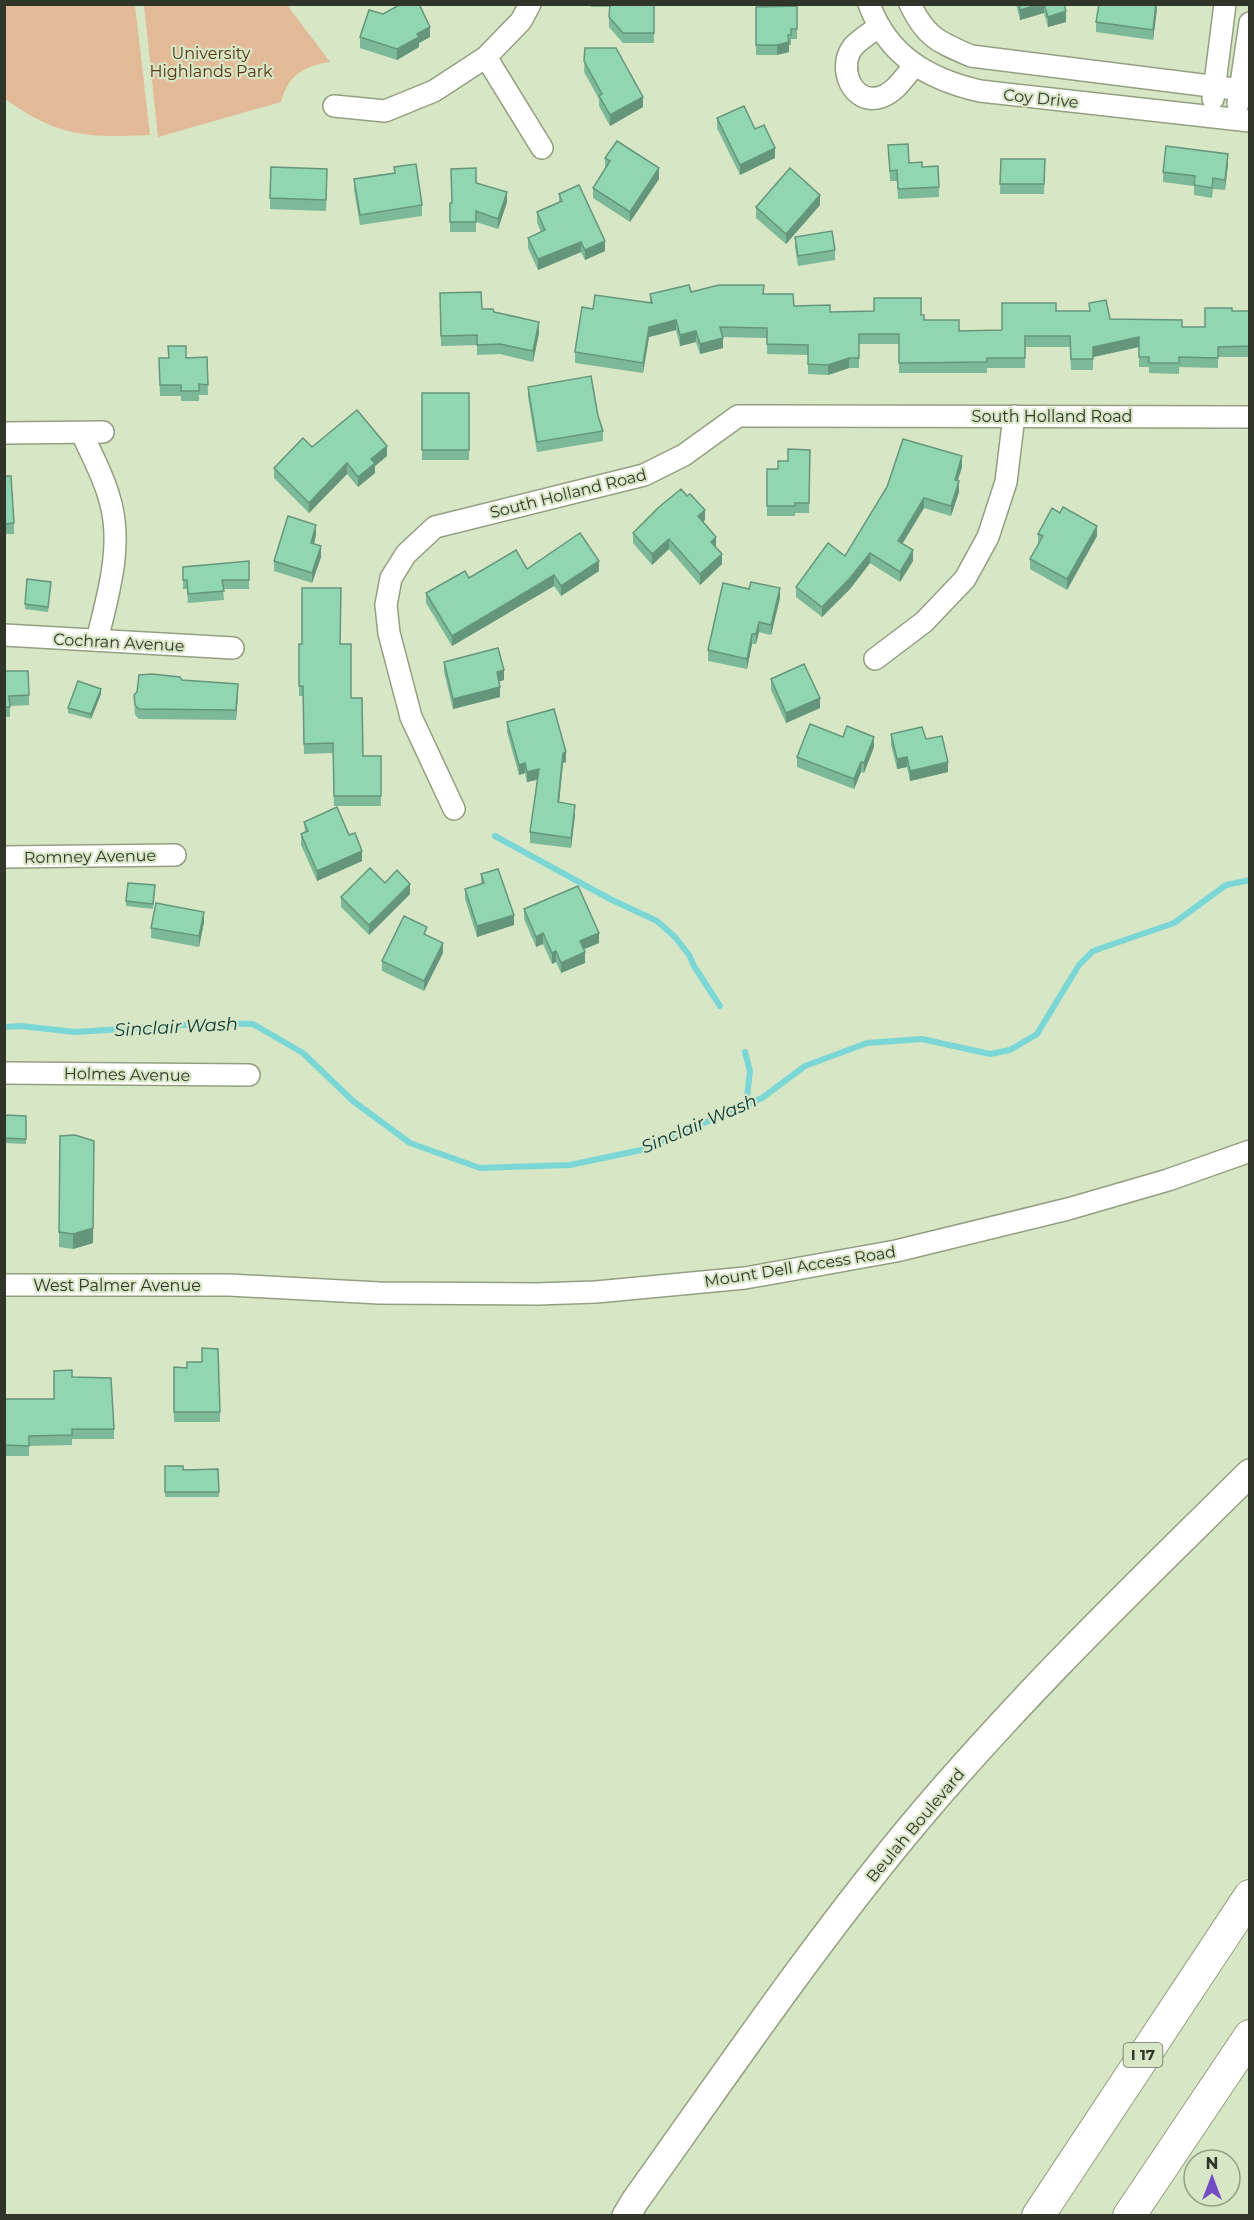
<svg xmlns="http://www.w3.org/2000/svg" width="1254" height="2220" viewBox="0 0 1254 2220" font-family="Montserrat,sans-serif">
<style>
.green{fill:#e3ba97}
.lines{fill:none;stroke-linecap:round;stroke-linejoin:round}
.stream{stroke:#7ad7d5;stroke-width:6}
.minor-casing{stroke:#92a081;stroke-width:24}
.major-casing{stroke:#92a081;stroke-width:30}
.highway-casing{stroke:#92a081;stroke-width:34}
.minor{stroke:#fff;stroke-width:21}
.major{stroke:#fff;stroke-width:27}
.highway{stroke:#fff;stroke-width:32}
.wall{fill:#7cb998}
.shaded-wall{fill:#65967c}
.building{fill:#90d7b1;stroke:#65967c;stroke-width:1.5}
.labels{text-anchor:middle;stroke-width:4.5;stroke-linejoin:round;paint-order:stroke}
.shield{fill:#d7e6c5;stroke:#626a58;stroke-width:1.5}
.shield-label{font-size:15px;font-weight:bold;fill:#303529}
.park-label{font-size:16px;fill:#593511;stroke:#d7e6c5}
.street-label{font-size:16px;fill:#303529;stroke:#d7e6c5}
.water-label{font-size:18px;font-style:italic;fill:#083736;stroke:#d7e6c5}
</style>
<rect width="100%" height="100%" fill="#d7e6c5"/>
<g class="green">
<path d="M5,4L135,5L150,135C86,138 59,137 5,99Z"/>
<path d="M144,5H287L330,62C304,66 288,75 281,102L158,137Z"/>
</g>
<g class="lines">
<g class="stream">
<polyline points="495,836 610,899 657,921 675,937 689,955 694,966 720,1006"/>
<polyline points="4,1027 21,1026 75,1032 215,1023 253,1024 303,1053 353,1101 410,1143 480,1168 570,1165 641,1150 762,1098 805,1066 867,1043 922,1039 990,1054 1010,1050 1037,1034 1079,965 1093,951 1174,923 1226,885 1250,880"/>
<polyline points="745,1052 750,1071 746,1105"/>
</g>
<g class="minor-casing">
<g id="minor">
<path d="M869,4C888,56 928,79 980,91L1250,121"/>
<path d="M910,4C926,38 939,42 971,56L1250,91"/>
<path d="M879,27C870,33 860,39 853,47C837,67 852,106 881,97C896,92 905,76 915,65"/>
<polyline points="486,57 542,148"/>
<polyline points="1213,99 1225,4"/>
<polyline points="1238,104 1250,23"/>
<polyline points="334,106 385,111 434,91 486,57 521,21 530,4"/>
<polyline points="4,433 103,432"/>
<path d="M82,433C91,454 103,475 109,497C124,544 108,595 97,640"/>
<polyline points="4,635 233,648"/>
<polyline points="875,659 924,622 965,579 988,537 1006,482 1014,416"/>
<polyline points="454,809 411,717 389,633 386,605 391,578 406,554 435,527 644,475 684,455 738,416 1250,417"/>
<polyline points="4,857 175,855"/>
<polyline points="4,1073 249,1075"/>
<polyline points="4,1285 229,1285 379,1293 537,1294 596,1292 745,1278 896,1251 1068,1209 1168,1180 1250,1151"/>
</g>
</g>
<g class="major-casing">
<path id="major" d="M626,2216L635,2201C722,2079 807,1954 902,1838C1009,1708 1130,1591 1250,1473"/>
</g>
<g class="highway-casing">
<g id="highway">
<polyline points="1038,2216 1250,1896"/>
<polyline points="1129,2216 1250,2036"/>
</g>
</g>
<use href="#minor" class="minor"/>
<use href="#major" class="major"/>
<use href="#highway" class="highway"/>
</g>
<g class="wall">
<polygon points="591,4 654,4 654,43 623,43 609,27 609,7 591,7"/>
<polygon points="1016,4 1064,4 1066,22 1048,27 1044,13 1020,20"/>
<polygon points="1157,4 1153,40 1096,32 1096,22"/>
<polygon points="797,6 797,39 791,39 791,45 789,45 789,52 777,55 756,55 756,7"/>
<polygon points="360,37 430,37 419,43 419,47 397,60 360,48"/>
<polygon points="585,48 643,107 610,126 599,106 599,99 584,72"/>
<polygon points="717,118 755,129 775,158 740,175 717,128"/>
<polygon points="888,145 939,187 939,197 898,199 897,181 890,181"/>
<polygon points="605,158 659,179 630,222 593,198 593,188 605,169"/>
<polygon points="1001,159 1045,159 1044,194 1000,194"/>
<polygon points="1228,164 1225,190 1213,189 1212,198 1194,195 1194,186 1163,182 1163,172"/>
<polygon points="271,167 327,169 326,211 270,209"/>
<polygon points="394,167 422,205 422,216 360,225 354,190 354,179 394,173"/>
<polygon points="476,183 507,202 498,229 476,222 476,232 450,232 450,203 452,203"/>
<polygon points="559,194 605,251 585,260 581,252 538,270 528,248 528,238 541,232 537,223 537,212 559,202"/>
<polygon points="820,205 786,244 756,218 756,207"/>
<polygon points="795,237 835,250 835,260 798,266 795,247"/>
<polygon points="691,292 764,294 794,306 830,312 921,315 924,320 959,331 1002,330 1056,311 1089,311 1089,303 1110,319 1182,327 1205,327 1232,311 1250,311 1250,357 1218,357 1218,368 1179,367 1179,374 1149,373 1149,367 1139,367 1139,347 1093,357 1093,370 1071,370 1070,347 1025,347 1025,368 987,368 987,373 899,373 899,344 859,344 859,368 849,368 828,375 808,374 808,355 767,354 767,338 723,337 723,348 700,354 696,342 680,346 676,330 649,337 643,373 575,363 575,352 593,309 650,303 650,294"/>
<polygon points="440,293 482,309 494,312 539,333 533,362 500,354 477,355 477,345 441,346"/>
<polygon points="207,357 208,395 199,395 199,401 181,401 181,396 160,396 159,369 186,358"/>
<polygon points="528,387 603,431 603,441 537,452 528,397"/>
<rect x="422" y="393" width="47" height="67"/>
<polygon points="810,450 809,513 795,513 795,516 767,516 767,469 778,469 788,461"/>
<polygon points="387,456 375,466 375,473 358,487 347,474 309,513 274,478 274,468"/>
<polygon points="962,467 957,481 959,492 951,516 924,508 902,544 913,561 900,582 870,563 850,589 822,617 796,597 796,587 845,556"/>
<polygon points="4,476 14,523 14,534 4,534"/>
<polygon points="1060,513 1097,536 1067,590 1030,569 1030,559 1039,544 1038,544 1038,534"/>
<polygon points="705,520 703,521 716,547 722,564 700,585 669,549 652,565 633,543 633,533"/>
<polygon points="316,535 314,544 321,557 312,583 274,571 274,561"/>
<polygon points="249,561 249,589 223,589 224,600 188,603 187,589 183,589 183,567"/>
<polygon points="527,569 599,571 561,596 554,586 452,646 426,603 426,593 469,578"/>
<polygon points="51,587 48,612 25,609 25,604"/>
<polygon points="780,598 771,635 759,632 756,644 752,644 747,669 708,661 708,650"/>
<polygon points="299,644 340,644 363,756 381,756 381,806 334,806 333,753 304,754 303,696 299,696"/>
<polygon points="444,662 504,680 499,681 500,697 453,709 444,672"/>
<polygon points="4,671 29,695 29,705 10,706 10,717 4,717"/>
<polygon points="771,679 820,708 786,723 771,690"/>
<polygon points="182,680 238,694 236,720 139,719 135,715 134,695"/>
<polygon points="101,694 91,719 68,713 68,708"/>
<polygon points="507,722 566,762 563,763 559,803 575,815 571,848 530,843 530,832 537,780 527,782 525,773 519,775 507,732"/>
<polygon points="891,734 926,739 948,772 910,781 907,767 897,769 891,745"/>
<polygon points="843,737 874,747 864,773 861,772 854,789 797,767 797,757"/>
<polygon points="304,822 349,835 362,861 317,881 301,845 301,834 305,833"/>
<polygon points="481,874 514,925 477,937 465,899 465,889 481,884"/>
<polygon points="385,883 410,894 369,935 341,907 341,897"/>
<polygon points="155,890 153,909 126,906 126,901"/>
<polygon points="524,909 599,943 584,949 585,963 561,973 556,962 552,964 543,944 536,947 524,919"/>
<polygon points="204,922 199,947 151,938 151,928"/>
<polygon points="427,935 443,953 424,991 382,971 382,961"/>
<polygon points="4,1115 26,1116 26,1144 4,1143"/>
<polygon points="60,1136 93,1243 73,1249 59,1247"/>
<polygon points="202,1362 220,1412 220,1422 174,1422 174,1367 187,1368"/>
<polygon points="72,1377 114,1429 114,1439 72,1439 72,1445 29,1446 29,1456 4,1456 4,1399 54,1399"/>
<polygon points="165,1466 183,1470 218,1469 219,1497 165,1497"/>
</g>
<g class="shaded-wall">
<polygon points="1040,4 1044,4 1044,13 1020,20 1020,10"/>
<polygon points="1156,4 1157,10 1153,40 1153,30"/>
<polygon points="1066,11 1066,22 1048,27 1048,17"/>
<polygon points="430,27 430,37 419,43 419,47 397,60 397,49 417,34"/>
<polygon points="789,42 789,52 777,55 777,45"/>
<polygon points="643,97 643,107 610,126 610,115"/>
<polygon points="775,148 775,158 740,175 740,165"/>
<polygon points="1228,154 1228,164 1225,190 1225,180"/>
<polygon points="659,168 659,179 630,222 630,212"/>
<polygon points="507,192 507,202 498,229 498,219"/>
<polygon points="820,195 820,205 786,244 786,234"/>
<polygon points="605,241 605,251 585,260 585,250"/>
<polygon points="581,242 581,252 538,270 538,259"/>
<polygon points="676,320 676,330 649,337 643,373 643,363 649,327"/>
<polygon points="539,322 539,333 533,362 533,351"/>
<polygon points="696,331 696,342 680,346 680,335"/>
<polygon points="1139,337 1139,347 1093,357 1093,347"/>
<polygon points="723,338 723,348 700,354 700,344"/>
<polygon points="849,358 849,368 828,375 828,365"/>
<polygon points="387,446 387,456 375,466 375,473 358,487 358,477 371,459"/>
<polygon points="962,456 962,467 955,490 955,480"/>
<polygon points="347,463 347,474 309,513 309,503"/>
<polygon points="959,481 959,492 951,516 951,506"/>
<polygon points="924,498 924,508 898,551 898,541"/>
<polygon points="705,510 705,520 698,526 698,516"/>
<polygon points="316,525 316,535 311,554 311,543"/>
<polygon points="1097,526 1097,536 1067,590 1067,579"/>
<polygon points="716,537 716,547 711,542"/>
<polygon points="669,539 669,549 652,565 652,554"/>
<polygon points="321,546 321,557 312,583 312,573"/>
<polygon points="913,550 913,561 900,582 900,572"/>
<polygon points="870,553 870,563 850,589 822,617 822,607"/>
<polygon points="722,554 722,564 700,585 700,574"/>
<polygon points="599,561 599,571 561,596 561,586"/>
<polygon points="554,575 554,586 452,646 452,636"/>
<polygon points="780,588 780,598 771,635 771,625"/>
<polygon points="759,622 759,632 756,644 756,634"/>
<polygon points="752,634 752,644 747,669 747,659"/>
<polygon points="504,670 504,680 497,682 497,672"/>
<polygon points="238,684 238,694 236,720 236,710"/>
<polygon points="500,687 500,697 453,709 453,699"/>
<polygon points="101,689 101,694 91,719 91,714"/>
<polygon points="820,698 820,708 786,723 786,713"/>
<polygon points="874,737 874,747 864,773 864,763"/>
<polygon points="566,752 566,762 563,763 558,813 558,802 563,753"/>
<polygon points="907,757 907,767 897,769 897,759"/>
<polygon points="861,762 861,772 854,789 854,779"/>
<polygon points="948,762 948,772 910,781 910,771"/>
<polygon points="525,763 525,773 519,775 519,765"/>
<polygon points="539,769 539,779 527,782 527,772"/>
<polygon points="575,805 575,815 571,848 571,838"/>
<polygon points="362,851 362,861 317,881 317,871"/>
<polygon points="410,884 410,894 369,935 369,925"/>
<polygon points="204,912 204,922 199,947 199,936"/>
<polygon points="514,915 514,925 477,937 477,926"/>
<polygon points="543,933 543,944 536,947 536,937"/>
<polygon points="599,933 599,943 580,951 580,941"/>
<polygon points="443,943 443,953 424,991 424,981"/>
<polygon points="556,951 556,962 552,964 552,953"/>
<polygon points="585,952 585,963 561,973 561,963"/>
<polygon points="94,1156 93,1243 73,1249 73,1234"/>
</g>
<g class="building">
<polygon points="401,4 419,4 430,27 417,34 419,37 397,49 360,37 369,10 383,14"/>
<polygon points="610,4 654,4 654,33 623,33 609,17"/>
<polygon points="1019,4 1040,4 1020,10"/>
<polygon points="1044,4 1064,4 1066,11 1048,17"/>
<polygon points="1099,4 1156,4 1153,30 1096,22"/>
<polygon points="797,6 797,29 791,29 791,35 788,35 789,42 777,45 756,45 756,7"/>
<polygon points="585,48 616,48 643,97 610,115 599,96 602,94 584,61"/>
<polygon points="744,106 755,129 764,125 775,148 740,165 717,118"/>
<polygon points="617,141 659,168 630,212 593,188 610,161 605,158"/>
<polygon points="908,144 909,163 922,162 922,167 938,166 939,187 898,189 897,170 890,171 888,145"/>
<polygon points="1166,146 1228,154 1225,180 1213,178 1212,188 1194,185 1195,176 1163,172"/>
<polygon points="1001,159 1045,159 1044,184 1000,184"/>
<polygon points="416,164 422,205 360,215 354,179 395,173 394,167"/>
<polygon points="271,167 327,169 326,200 270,198"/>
<polygon points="476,168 476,183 507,192 498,219 476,211 476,222 450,222 450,203 452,203 451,169"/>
<polygon points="790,168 820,195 786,234 756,207"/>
<polygon points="579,185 605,241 585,250 581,242 538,259 528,238 545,230 537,212 562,201 559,194"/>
<polygon points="832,231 835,250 798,256 795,237"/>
<polygon points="689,285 691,292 719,285 764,285 763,294 793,294 794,306 830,305 830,312 874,311 874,298 921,298 921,315 924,315 924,320 959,320 959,331 1002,330 1002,303 1056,303 1056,311 1090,311 1089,303 1106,300 1110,319 1182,320 1182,327 1205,327 1205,308 1232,308 1232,311 1250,311 1250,346 1218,347 1218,358 1179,357 1179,363 1149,363 1149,357 1139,357 1139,337 1093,347 1093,359 1071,359 1070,336 1025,336 1025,358 987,358 987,362 899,363 899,334 859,334 859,358 849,358 828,365 808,364 808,345 767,344 767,328 720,327 723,338 700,344 696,331 680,335 676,320 649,327 643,363 575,352 582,307 593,309 595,295 652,303 650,294"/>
<polygon points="481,292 482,309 493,309 494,312 539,322 533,351 500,344 477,345 477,335 441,336 440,293"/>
<polygon points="168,346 186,346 186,358 207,357 208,385 199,384 199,391 181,391 181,385 160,385 159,358 169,358"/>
<polygon points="591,376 598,416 603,431 537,442 528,387"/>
<rect x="422" y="393" width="47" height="57"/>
<polygon points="357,410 387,446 371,459 375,463 358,477 347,463 309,503 274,468 303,438 312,447"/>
<polygon points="903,439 962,456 955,480 959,481 951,506 924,498 898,541 913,550 900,572 870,553 850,578 822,607 796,587 828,543 845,556 887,487"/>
<polygon points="788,449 810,450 809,503 795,503 795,506 767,506 767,469 778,469 778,461 788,461"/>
<polygon points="4,476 11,476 14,523 4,524"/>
<polygon points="681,489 687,496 690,494 705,510 698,516 716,537 711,542 722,554 700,574 669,539 652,554 633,533 659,507"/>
<polygon points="1063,507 1097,526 1067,579 1030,559 1043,536 1038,534 1052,508 1060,513"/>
<polygon points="288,516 316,525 311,543 321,546 312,573 274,561"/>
<polygon points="580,533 599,561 561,586 554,575 452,636 426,593 465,571 469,578 516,550 527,569"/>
<polygon points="249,561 249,580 222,580 224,591 188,594 187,580 183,580 183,567"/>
<polygon points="27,579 51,582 48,607 25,604"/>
<polygon points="751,582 780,588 771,625 759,622 756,634 752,634 747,659 708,650 723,583 749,589"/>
<polygon points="302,588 341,588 340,644 351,644 351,698 362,698 363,756 381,756 381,796 334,796 333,743 304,744 303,686 299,686 299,644 302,644"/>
<polygon points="498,648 504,670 497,672 500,687 453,699 444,662"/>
<polygon points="804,664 820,698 786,713 771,679"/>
<polygon points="4,671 28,671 29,695 9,696 10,707 4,707"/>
<polygon points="152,674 180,677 182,680 238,684 236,710 139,709 135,705 134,695 137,692 139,675"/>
<polygon points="78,681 101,689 91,714 68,708"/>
<polygon points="554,709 566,752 563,753 558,802 575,805 571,838 530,832 539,769 527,772 525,763 519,765 507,722"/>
<polygon points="810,724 843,737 847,726 874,737 864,763 861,762 854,779 797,757"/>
<polygon points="922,727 926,739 942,736 948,762 910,771 907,757 897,759 891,734"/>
<polygon points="337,807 349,835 355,833 362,851 317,871 301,834 308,831 304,822"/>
<polygon points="370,868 385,883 397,870 410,884 369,925 341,897"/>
<polygon points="498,869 514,915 477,926 465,889 484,883 481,874"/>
<polygon points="128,883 155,885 153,904 126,901"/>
<polygon points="578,886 599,933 580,941 585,952 561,963 556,951 552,953 543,933 536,937 524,909"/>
<polygon points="156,903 204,912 199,936 151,928"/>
<polygon points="404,916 427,927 424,934 443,943 424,981 382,961"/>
<polygon points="4,1115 26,1116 26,1139 4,1138"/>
<polygon points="75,1135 94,1141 93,1228 73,1234 59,1232 60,1136"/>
<polygon points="202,1348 218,1349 220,1412 174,1412 174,1367 187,1368 187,1362 202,1362"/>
<polygon points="72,1370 72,1377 111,1378 114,1429 72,1429 72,1435 29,1436 29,1446 4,1445 4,1399 54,1399 54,1371"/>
<polygon points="165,1466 183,1466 183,1470 218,1469 219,1492 165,1492"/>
</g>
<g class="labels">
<rect class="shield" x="1123.5" y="2043" width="39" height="24" rx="4.5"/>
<g class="shield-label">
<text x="1143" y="2060">I 17</text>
</g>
<g class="park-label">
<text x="211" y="59">University<tspan x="211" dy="18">Highlands Park</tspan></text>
</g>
<g class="street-label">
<text transform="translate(1041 98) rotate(6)" y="6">Coy Drive</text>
<text x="1052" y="422">South Holland Road</text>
<text transform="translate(568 493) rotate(-14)" y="6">South Holland Road</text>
<text transform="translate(119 642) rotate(3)" y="6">Cochran Avenue</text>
<text transform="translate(90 856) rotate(-1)" y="6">Romney Avenue</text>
<text transform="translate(127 1074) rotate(1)" y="6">Holmes Avenue</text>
<text transform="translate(800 1266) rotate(-9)" y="6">Mount Dell Access Road</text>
<text x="117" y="1291">West Palmer Avenue</text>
<text transform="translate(915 1825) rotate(-50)" y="6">Beulah Boulevard</text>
</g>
<g class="water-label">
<text transform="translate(176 1027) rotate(-3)" y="6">Sinclair Wash</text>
<text transform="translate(699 1124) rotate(-23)" y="6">Sinclair Wash</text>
</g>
</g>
<rect width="1254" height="2220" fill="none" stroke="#303529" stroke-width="12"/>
<g transform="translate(1212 2178)"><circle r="28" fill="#d7e6c5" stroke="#949f87" stroke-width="1.5"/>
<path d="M0-4.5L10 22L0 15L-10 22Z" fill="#724dc6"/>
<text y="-9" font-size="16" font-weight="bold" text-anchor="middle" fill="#303529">N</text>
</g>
</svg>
